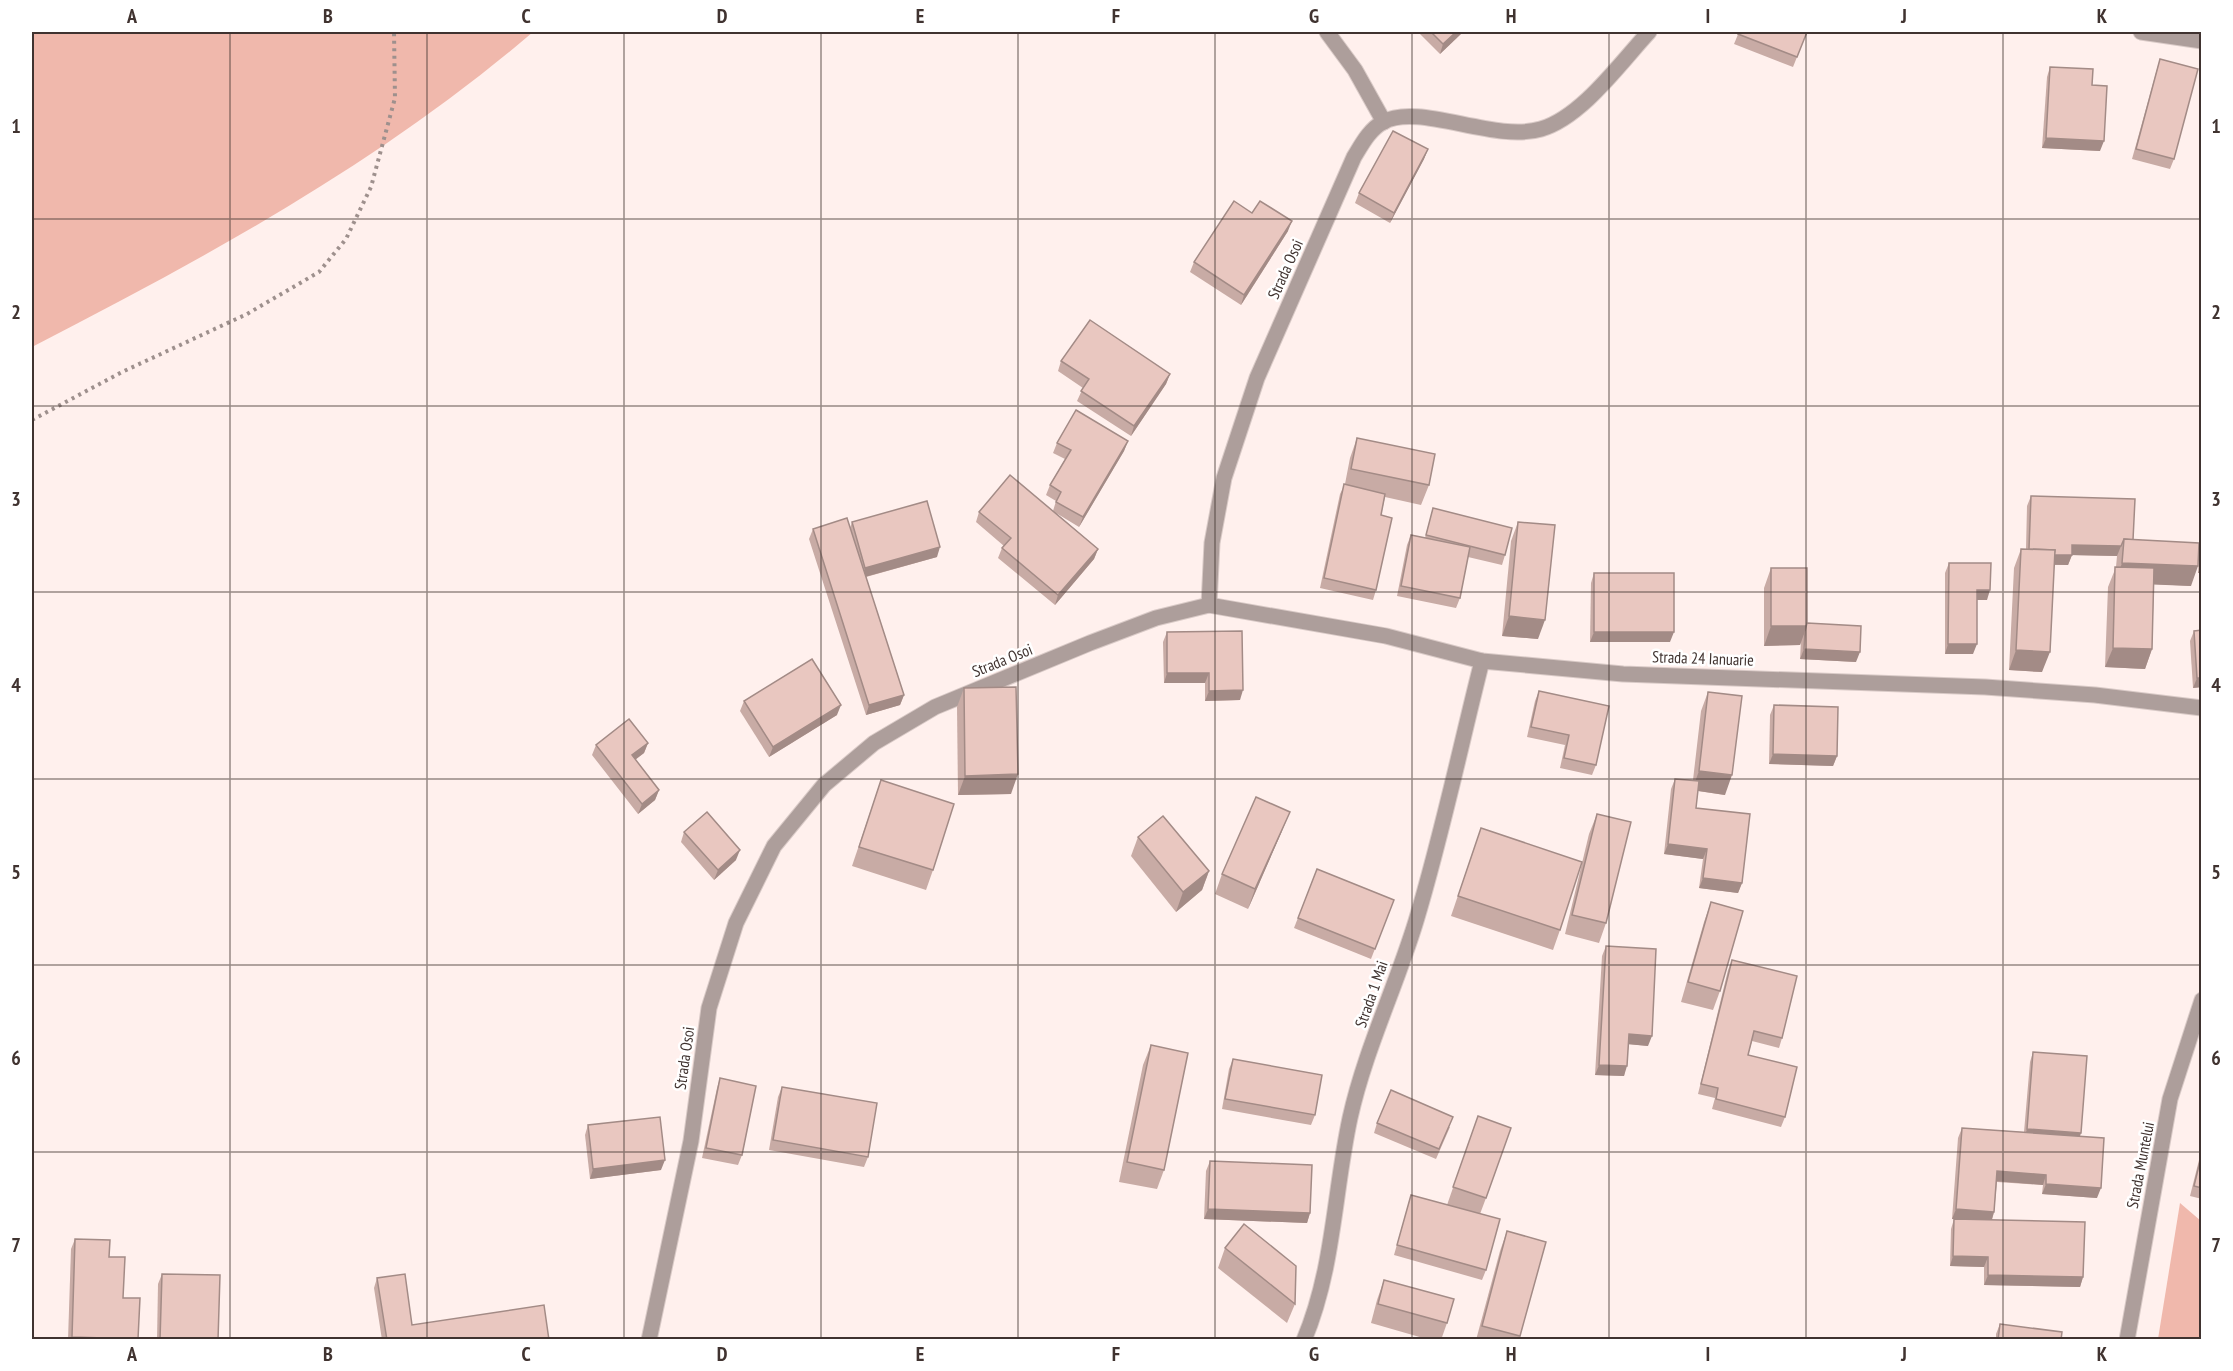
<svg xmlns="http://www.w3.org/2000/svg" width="2233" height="1371" viewBox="0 0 2233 1371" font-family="'PT Sans Narrow',sans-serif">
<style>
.green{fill:#f0b8ac}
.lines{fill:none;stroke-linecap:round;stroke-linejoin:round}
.minor-casing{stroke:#d9cac7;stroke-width:17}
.path{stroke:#9e908d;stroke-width:4;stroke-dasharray:3 4.5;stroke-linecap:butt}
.minor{stroke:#ad9e9b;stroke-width:15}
.wall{fill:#c8aba5}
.shaded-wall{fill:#a38b86}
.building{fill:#e9c7c0;stroke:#a38b86;stroke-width:1.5}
.grid{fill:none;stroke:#403330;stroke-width:1.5;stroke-opacity:0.55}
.labels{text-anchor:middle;stroke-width:5;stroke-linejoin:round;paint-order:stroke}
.street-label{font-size:16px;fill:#403330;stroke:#fff}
.neatline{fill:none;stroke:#403330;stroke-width:2}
.grid-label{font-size:20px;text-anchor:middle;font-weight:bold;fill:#403330}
</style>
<rect width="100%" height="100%" fill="#fff0ed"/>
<g class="green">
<path d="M32,32H533C383,161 207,257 32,347Z"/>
<polygon points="2180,1203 2201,1221 2201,1339 2158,1339"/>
</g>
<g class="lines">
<g class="minor-casing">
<g id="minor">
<polyline points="1327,32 1355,70 1384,122"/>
<polyline points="2141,32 2202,41"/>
<path d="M1209,605L1212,543L1224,478L1257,378L1354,157C1362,144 1369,130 1383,122C1419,102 1494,143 1541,129C1582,117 1621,62 1649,32"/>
<polyline points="649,1340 691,1141 709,1008 736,923 774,846 824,785 874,743 935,707 1090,643 1156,618 1209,605 1386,636 1482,661 1623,674 1985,687 2095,695 2202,708"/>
<path d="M1304,1340C1334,1269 1334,1192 1350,1118C1365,1050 1396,987 1416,921C1442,835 1460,748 1482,661"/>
<polyline points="2127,1340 2170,1099 2202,1000"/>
</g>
</g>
<polyline class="path" points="32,420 122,372 247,314 319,272 346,239 371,187 395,98 394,32"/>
<use href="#minor" class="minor"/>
</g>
<g class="wall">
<polygon points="1418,32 1463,32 1440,54"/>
<polygon points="1739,32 1807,32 1793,67 1734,44"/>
<polygon points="2160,59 2174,159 2170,169 2132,159 2157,69"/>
<polygon points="2050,67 2092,85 2100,151 2042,148 2047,77"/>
<polygon points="1428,149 1424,159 1390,223 1355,203 1359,193"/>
<polygon points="1252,213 1288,231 1241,305 1190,272 1194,262"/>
<polygon points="1061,361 1170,374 1166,384 1131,436 1077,401 1083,388 1058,371"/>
<polygon points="1357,438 1429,485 1421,505 1385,497 1381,515 1376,590 1373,600 1320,588 1340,494 1345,484 1350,458"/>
<polygon points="1128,441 1124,451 1079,527 1056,513 1098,549 1094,559 1055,605 998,558 1002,548 1004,546 976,522 979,512 1053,511 1056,501 1046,495 1050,485 1065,459 1053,453 1057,443"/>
<polygon points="2031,496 2133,540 2191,586 2154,584 2152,649 2145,669 2105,667 2108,587 2116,567 2117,556 2072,555 2068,565 2054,565 2042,672 2009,670 2014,568 2021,549 2026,549 2027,506"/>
<polygon points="1433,508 1505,555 1502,565 1468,557 1460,598 1456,608 1397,596 1407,545 1411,535 1425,538"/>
<polygon points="2202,513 2202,573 2198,573"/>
<polygon points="852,522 937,557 866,577 904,695 900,705 866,715 809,539 813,529 850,528"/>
<polygon points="1518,522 1538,639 1502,636 1511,541"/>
<polygon points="1949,563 1987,600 1977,600 1973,654 1945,654 1945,573"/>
<polygon points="1771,568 1807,623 1856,662 1800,659 1801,641 1800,645 1764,646 1764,588"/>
<polygon points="1594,573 1670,642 1590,642 1591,583"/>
<polygon points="2194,631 2202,687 2193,688 2190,641"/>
<polygon points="1167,632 1240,700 1205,701 1205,683 1164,683 1163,642"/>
<polygon points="964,688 1011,794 958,795 957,707"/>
<polygon points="1539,691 1596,765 1592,775 1560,768 1565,745 1527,737 1535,701"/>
<polygon points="1708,692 1725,795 1698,791 1696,808 1742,883 1738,893 1699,888 1703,859 1664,854 1671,789 1675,779 1693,780 1701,711"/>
<polygon points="744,701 837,715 769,757 740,711"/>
<polygon points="1774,705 1837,756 1833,766 1769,764 1770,715"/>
<polygon points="648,743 644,753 635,760 659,790 655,800 638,814 592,755 596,745"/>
<polygon points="881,780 933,870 926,890 852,866"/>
<polygon points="1597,814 1606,923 1599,943 1565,934 1589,834"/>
<polygon points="1481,828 1560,930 1553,950 1451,916"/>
<polygon points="1282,831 1248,909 1215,894 1222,874"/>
<polygon points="684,832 736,860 714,880 681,842"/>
<polygon points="1138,837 1209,871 1202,890 1176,912 1131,856"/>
<polygon points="1317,869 1394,900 1371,959 1294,928"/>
<polygon points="1711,902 1720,991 1713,1010 1681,1002 1704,922"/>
<polygon points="1606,946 1648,1046 1629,1044 1624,1076 1595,1075 1602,956"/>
<polygon points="1732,960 1782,1038 1779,1048 1752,1041 1748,1055 1785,1117 1781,1127 1712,1109 1715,1098 1698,1094 1728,970"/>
<polygon points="1151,1045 1164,1170 1157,1189 1119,1182 1143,1065"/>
<polygon points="2033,1052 2080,1136 2097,1198 2042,1194 2043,1185 1997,1182 1994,1212 1992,1220 2083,1277 2080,1287 1984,1285 1984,1267 1950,1266 1951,1229 1954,1219 1952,1219 1958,1138 1962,1128 2024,1132 2030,1062"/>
<polygon points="1233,1059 1315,1115 1311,1125 1222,1109 1229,1069"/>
<polygon points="720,1078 742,1155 738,1165 702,1158 717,1088"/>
<polygon points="782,1087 868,1157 864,1167 769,1150 778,1097"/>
<polygon points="1478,1116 1486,1198 1480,1214 1486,1270 1482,1280 1394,1255 1411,1195 1447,1205"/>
<polygon points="1377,1123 1450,1127 1436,1159 1374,1133"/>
<polygon points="588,1125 661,1170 590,1179 585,1135"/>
<polygon points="2202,1148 2202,1199 2190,1196"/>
<polygon points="1210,1161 1310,1213 1307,1223 1204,1219 1206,1171"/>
<polygon points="1507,1231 1546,1242 1519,1340 1476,1340 1500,1251"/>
<polygon points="75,1239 109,1257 138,1340 68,1340 71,1249"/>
<polygon points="1225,1248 1295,1304 1287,1323 1218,1268"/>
<polygon points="162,1274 218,1340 157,1340 158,1284"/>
<polygon points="377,1278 412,1325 549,1340 382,1340 374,1288"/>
<polygon points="1384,1280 1447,1323 1441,1340 1430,1340 1371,1323 1377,1300"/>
<polygon points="2000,1324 2061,1340 1996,1340 1996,1334"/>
</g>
<g class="shaded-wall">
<polygon points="1456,32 1463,32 1440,54 1443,44"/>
<polygon points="2046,138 2104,141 2100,151 2042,148"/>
<polygon points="1428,149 1424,159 1390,223 1394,213"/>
<polygon points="1292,221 1288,231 1241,305 1244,295"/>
<polygon points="1170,374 1166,384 1131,436 1134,426"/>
<polygon points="1128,441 1124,451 1079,527 1083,517"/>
<polygon points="2072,545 2121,546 2117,556 2069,555"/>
<polygon points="940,547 937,557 861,578 865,568"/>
<polygon points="1098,549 1094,559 1055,605 1058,595"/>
<polygon points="2029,554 2072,555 2068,565 2025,564"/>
<polygon points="2122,563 2198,566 2191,586 2115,583"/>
<polygon points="2202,563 2202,573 2198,573"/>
<polygon points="1977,590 1990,590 1987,600 1973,600"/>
<polygon points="1509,616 1545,620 1538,639 1502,636"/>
<polygon points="1771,626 1807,626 1800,645 1764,646"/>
<polygon points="1594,632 1674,632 1670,642 1590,642"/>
<polygon points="1948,644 1977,644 1973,654 1945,654"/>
<polygon points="2113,648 2152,649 2145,669 2105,667"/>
<polygon points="1804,649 1860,652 1856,662 1800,659"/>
<polygon points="2016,650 2050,652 2042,672 2009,670"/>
<polygon points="1167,673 1209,673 1205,683 1164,683"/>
<polygon points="2197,678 2202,678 2202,687 2193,688"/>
<polygon points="1243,690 1240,700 1205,701 1209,691"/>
<polygon points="904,695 900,705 866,715 869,705"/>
<polygon points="841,705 837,715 769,757 773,747"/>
<polygon points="648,743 644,753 628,765 632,755"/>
<polygon points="1773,754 1837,756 1833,766 1769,764"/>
<polygon points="1699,771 1732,775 1725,795 1692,790"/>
<polygon points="1018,774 1011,794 958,795 965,776"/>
<polygon points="659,790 655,800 638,814 642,804"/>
<polygon points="1290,812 1282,831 1248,909 1255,889"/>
<polygon points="1668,844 1707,849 1703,859 1664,854"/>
<polygon points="740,850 736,860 714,880 718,870"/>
<polygon points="1209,871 1202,890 1176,912 1183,892"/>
<polygon points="1703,878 1742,883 1738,893 1699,888"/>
<polygon points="1629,1034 1652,1036 1648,1046 1626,1044"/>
<polygon points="1599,1065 1627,1066 1624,1076 1595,1075"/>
<polygon points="2027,1129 2081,1133 2078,1143 2024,1139"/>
<polygon points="665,1160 661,1170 590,1179 593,1169"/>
<polygon points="1997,1171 2046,1175 2043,1185 1994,1181"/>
<polygon points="2046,1184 2101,1188 2097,1198 2042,1194"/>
<polygon points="1208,1209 1310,1213 1307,1223 1204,1219"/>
<polygon points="1956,1209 1994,1212 1991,1222 1952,1219"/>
<polygon points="1953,1256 1988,1257 1984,1267 1950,1266"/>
<polygon points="1988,1275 2083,1277 2080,1287 1984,1285"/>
<polygon points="72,1337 138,1340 71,1340"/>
</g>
<g class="building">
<polygon points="1431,32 1456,32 1443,44"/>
<polygon points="1739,32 1807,32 1797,57 1738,34"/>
<polygon points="2160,59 2198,69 2174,159 2136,149"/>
<polygon points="2050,67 2093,69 2092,85 2107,86 2104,141 2046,138"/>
<polygon points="1393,131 1428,149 1394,213 1359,193"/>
<polygon points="1234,201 1252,213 1260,201 1292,221 1244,295 1194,262"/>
<polygon points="1090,320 1170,374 1134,426 1081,391 1089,379 1061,361"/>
<polygon points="1076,410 1128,441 1083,517 1056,502 1061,492 1050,485 1071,450 1057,443"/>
<polygon points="1357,438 1435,454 1429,485 1351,469"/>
<polygon points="1010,475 1098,549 1058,595 1002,548 1011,538 979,512"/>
<polygon points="1344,484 1385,494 1381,515 1392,518 1376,590 1324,578"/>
<polygon points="2031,496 2135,499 2133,540 2124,539 2121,546 2072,545 2072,555 2054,555 2055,550 2029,549"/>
<polygon points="927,501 940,547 865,568 852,522"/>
<polygon points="1433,508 1512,528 1505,555 1426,535"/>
<polygon points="847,518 904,695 869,705 813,529"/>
<polygon points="1518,522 1555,525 1545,620 1509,616"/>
<polygon points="1411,535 1470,547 1460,598 1401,586"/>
<polygon points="2124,539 2199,543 2198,566 2122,563"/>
<polygon points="2021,549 2055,550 2050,652 2016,650"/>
<polygon points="1949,563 1991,563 1990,590 1977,590 1977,644 1948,644"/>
<polygon points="2115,567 2154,568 2152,649 2113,648"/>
<rect x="1771" y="568" width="36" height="58"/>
<rect x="1594" y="573" width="80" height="59"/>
<polygon points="1807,623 1861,626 1860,652 1804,649 1805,631"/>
<polygon points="2202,630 2202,678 2197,678 2194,631"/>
<polygon points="1242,631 1243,690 1209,691 1209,673 1167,673 1167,632"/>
<polygon points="812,659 841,705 773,747 744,701"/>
<polygon points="1016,687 1018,774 965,776 964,688"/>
<polygon points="1539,691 1609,706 1596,765 1564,758 1569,735 1531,727"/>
<polygon points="1708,692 1742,696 1732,775 1699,771"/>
<polygon points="1774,705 1838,707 1837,756 1773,754"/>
<polygon points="629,719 648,743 632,755 659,790 642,804 596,745"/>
<polygon points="1675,779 1699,781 1696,808 1750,814 1742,883 1703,878 1707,849 1668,844"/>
<polygon points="881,780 954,804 933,870 859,847"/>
<polygon points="1256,797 1290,812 1255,889 1222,874"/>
<polygon points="707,812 740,850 718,870 684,832"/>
<polygon points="1597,814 1631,822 1606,923 1572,915"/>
<polygon points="1163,816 1209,871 1183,892 1138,837"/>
<polygon points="1481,828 1582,862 1560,930 1458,896"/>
<polygon points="1317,869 1394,900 1375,949 1298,918"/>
<polygon points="1711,902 1743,911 1720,991 1688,982"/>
<polygon points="1606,946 1656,949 1652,1036 1629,1034 1627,1066 1599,1065"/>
<polygon points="1732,960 1797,976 1782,1038 1754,1031 1748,1055 1797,1067 1785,1117 1716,1099 1718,1088 1701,1084"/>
<polygon points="1151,1045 1188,1053 1164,1170 1127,1162"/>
<polygon points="2033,1052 2087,1056 2081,1133 2027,1129"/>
<polygon points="1233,1059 1322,1075 1315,1115 1225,1099"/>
<polygon points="720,1078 756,1086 742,1155 706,1148"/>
<polygon points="782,1087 877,1103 868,1157 773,1140"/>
<polygon points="1391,1090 1453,1117 1439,1149 1377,1123"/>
<polygon points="1478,1116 1511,1128 1486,1198 1453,1187"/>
<polygon points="660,1117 665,1160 593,1169 588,1125"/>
<polygon points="1962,1128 2104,1138 2101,1188 2046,1184 2046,1175 1997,1171 1994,1212 1956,1209"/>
<polygon points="2202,1153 2202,1188 2194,1186"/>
<polygon points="1210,1161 1312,1165 1310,1213 1208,1209"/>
<polygon points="1411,1195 1500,1219 1486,1270 1397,1245"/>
<polygon points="1954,1219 2085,1222 2083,1277 1988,1275 1988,1257 1953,1256"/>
<polygon points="1244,1224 1296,1266 1295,1304 1225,1248"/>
<polygon points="1507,1231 1546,1242 1520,1336 1482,1326"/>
<polygon points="75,1239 110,1240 109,1257 125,1257 123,1298 140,1298 138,1339 72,1337"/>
<polygon points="162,1274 220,1275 218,1340 160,1340"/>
<polygon points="405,1274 412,1325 544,1305 549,1340 387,1340 377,1278"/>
<polygon points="1384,1280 1454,1299 1447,1323 1378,1304"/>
<polygon points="2000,1324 2062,1332 2061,1340 1998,1340"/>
</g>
<path class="grid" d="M230,32V1340M427,32V1340M624,32V1340M821,32V1340M1018,32V1340M1215,32V1340M1412,32V1340M1609,32V1340M1806,32V1340M2003,32V1340M32,219H2202M32,406H2202M32,592H2202M32,779H2202M32,965H2202M32,1152H2202"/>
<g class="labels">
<g class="street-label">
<text transform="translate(1285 269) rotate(-66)" y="6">Strada Osoi</text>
<text transform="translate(1703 658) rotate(2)" y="6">Strada 24 Ianuarie</text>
<text transform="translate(1002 660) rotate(-22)" y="6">Strada Osoi</text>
<text transform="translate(1371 994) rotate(-71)" y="6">Strada 1 Mai</text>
<text transform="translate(684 1058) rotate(-82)" y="6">Strada Osoi</text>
<text transform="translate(2140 1165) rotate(-79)" y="6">Strada Muntelui</text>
</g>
</g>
<rect width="2233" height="1371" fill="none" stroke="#ffffff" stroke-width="66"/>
<rect x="33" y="33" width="2167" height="1305" class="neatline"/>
<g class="grid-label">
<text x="132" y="23">A</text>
<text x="328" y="23">B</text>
<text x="526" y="23">C</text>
<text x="722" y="23">D</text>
<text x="920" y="23">E</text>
<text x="1116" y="23">F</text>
<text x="1314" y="23">G</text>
<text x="1511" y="23">H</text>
<text x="1708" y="23">I</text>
<text x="1904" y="23">J</text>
<text x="2102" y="23">K</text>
<text x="16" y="133">1</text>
<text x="2216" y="133">1</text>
<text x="16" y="319">2</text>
<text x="2216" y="319">2</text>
<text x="16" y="506">3</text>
<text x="2216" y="506">3</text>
<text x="16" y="692">4</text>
<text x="2216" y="692">4</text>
<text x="16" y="879">5</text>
<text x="2216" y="879">5</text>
<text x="16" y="1065">6</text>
<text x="2216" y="1065">6</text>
<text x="16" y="1252">7</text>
<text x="2216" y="1252">7</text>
<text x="132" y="1361">A</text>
<text x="328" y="1361">B</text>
<text x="526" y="1361">C</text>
<text x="722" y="1361">D</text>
<text x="920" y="1361">E</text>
<text x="1116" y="1361">F</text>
<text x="1314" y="1361">G</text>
<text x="1511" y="1361">H</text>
<text x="1708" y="1361">I</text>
<text x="1904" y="1361">J</text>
<text x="2102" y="1361">K</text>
</g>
</svg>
